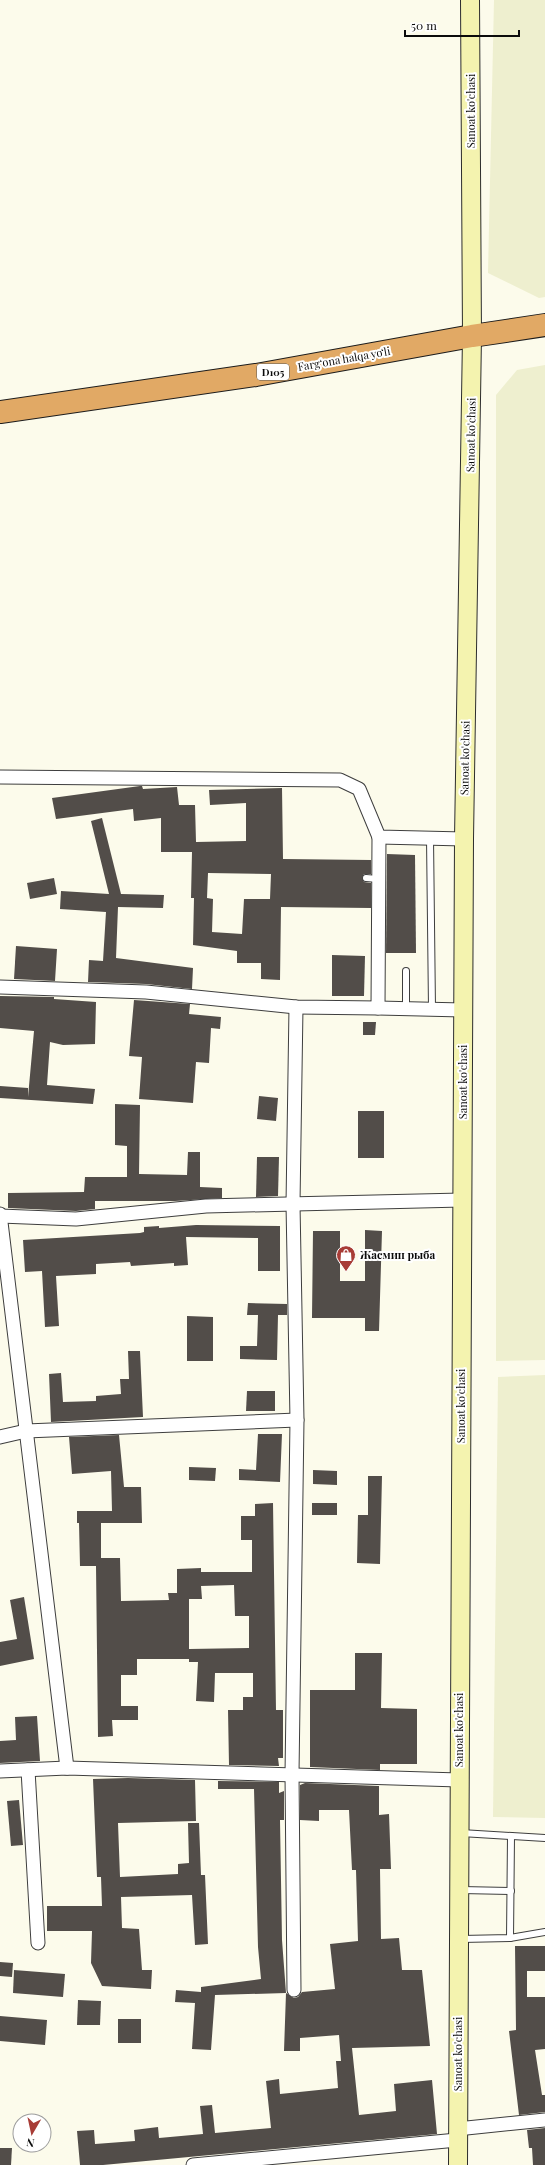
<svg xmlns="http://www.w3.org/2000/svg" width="545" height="2165" viewBox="0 0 545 2165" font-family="'Playfair Display',serif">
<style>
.farmland{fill:#eeefcf}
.building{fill:#524d49;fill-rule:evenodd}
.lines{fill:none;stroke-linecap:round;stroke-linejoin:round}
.lane-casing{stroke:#3e3e3e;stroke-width:8}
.street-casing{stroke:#3e3e3e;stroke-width:15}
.secondary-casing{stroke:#2d2d2d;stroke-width:20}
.highway-casing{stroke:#1c1c1c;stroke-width:24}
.lane{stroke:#fff;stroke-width:6}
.street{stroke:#fff;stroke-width:13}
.secondary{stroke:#f4f3af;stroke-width:18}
.highway{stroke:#e1a965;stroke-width:22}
.labels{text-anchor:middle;stroke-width:4;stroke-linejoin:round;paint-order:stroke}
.shield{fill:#fff;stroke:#545454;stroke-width:1}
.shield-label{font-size:10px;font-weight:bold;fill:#0b0b0b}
.street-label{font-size:11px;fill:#0b0b0b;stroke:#fff}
.poi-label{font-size:11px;font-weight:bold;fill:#0b0b0b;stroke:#fff;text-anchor:start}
</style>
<rect width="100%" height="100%" fill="#fcfbeb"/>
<g class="farmland">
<polygon points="494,0 545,0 545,297 539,298 488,273"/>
<polygon points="545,365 545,1360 496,1361 496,395 517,370"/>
<polygon points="545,1375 545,1818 493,1817 498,1377"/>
</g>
<g class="building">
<path d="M140,786H142L143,789L177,787L179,805H195L196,842L246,841V803L210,805L209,790L282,788L283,859L371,860V874H364L362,878L364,882L371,883V908L281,907L280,980L261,979V963H237V951L193,945L194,898H191L192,852H161V818L134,821L133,809L56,819L52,798ZM208,873L271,874L270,899H244L242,934L212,932L213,899L207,898Z"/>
<polygon points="102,818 121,894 164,895 163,908 118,907 116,958 193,968 192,989 146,984 88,982 89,960 103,961 106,912 60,909 61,891 109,894 91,821"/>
<polygon points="387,854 415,855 416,953 386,953"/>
<polygon points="54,878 57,894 30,899 27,883"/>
<polygon points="16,946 57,949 55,981 14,979"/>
<polygon points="332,955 365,956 364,996 332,996"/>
<polygon points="0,996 54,997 54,999 96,1002 95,1044 63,1045 50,1042 47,1085 95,1089 93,1104 0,1098 0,1086 28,1088 28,1097 34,1031 0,1028"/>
<polygon points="134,1000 190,1004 189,1014 221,1017 220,1029 211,1028 209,1063 196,1062 193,1103 139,1099 142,1057 129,1056"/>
<polygon points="363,1022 376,1022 375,1035 363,1035"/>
<polygon points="259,1096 278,1098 276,1121 257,1119"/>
<polygon points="115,1104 140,1105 139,1174 187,1175 188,1152 200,1152 200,1187 222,1188 222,1198 175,1201 95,1201 95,1209 76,1211 8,1208 8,1193 84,1192 85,1177 127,1177 127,1146 115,1145"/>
<rect x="358" y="1111" width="26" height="47"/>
<polygon points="257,1157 279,1157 278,1196 256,1197"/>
<polygon points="196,1225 280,1226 280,1271 258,1271 258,1238 186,1237 188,1265 174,1266 174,1263 131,1266 130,1262 96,1264 96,1274 56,1276 59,1326 45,1327 42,1271 25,1272 23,1240 140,1233 144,1232 144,1227 159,1226 159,1228"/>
<polygon points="365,1230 382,1231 379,1331 365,1331 365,1318 312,1318 313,1231 340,1231 340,1281 365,1281"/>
<polygon points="248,1303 287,1304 287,1315 278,1315 277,1360 240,1359 240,1346 257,1346 258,1315 247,1315"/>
<polygon points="187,1316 213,1317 213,1361 187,1361"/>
<polygon points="128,1351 140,1351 143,1417 51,1422 49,1374 61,1373 63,1402 96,1401 96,1396 121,1394 120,1379 129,1379"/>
<polygon points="247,1391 275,1391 275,1411 246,1411"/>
<polygon points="258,1434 282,1434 280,1482 239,1480 239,1469 256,1470"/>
<polygon points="119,1435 124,1487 141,1487 142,1523 101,1523 101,1558 120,1558 121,1601 169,1600 168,1593 177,1593 177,1569 201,1568 201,1572 252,1572 252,1540 241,1540 241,1516 255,1516 255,1504 273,1503 276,1710 283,1710 283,1758 278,1758 279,1766 229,1765 228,1710 243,1710 243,1697 253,1697 253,1673 215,1673 214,1702 196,1701 198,1662 189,1662 189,1649 249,1648 249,1616 235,1616 234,1585 201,1586 202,1599 189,1599 189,1659 137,1659 137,1675 121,1675 121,1706 138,1706 138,1720 112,1720 113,1736 98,1737 96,1566 80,1566 79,1523 77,1523 77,1511 112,1511 111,1471 72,1474 69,1437"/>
<polygon points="189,1467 216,1468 215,1481 189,1480"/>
<polygon points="313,1470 337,1471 337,1485 313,1484"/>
<polygon points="368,1476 382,1476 380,1564 357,1563 358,1515 368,1515"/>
<rect x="312" y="1503" width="25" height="12"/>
<polygon points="24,1597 34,1659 0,1666 0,1642 17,1639 10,1600"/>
<polygon points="355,1653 382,1653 381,1708 417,1709 417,1764 380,1764 380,1770 310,1767 310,1690 355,1690"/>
<polygon points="37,1716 40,1761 0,1763 0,1741 16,1740 15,1717"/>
<polygon points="128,1778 195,1780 196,1821 118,1823 120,1877 178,1874 178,1864 189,1863 188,1823 199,1823 201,1875 205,1875 208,1944 195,1945 192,1895 121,1897 122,1928 139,1929 142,1970 152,1970 151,1989 102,1986 91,1963 92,1931 47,1931 47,1906 102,1906 101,1877 97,1877 93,1779"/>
<polygon points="218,1781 279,1782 279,1793 284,1791 284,1820 280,1820 282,1940 286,1993 215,1995 211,2050 192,2049 195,2003 175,2002 176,1990 201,1992 201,1987 261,1979 258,1947 254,1789 218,1789"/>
<polygon points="305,1783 379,1786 379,1815 389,1814 391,1869 380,1869 381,1939 399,1938 402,1970 422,1970 430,2046 352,2048 359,2115 396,2111 394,2084 432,2080 437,2134 103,2165 80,2165 77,2131 94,2130 95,2144 135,2141 134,2130 158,2127 159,2138 203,2134 200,2106 212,2105 215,2133 271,2128 266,2081 279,2079 280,2094 338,2088 336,2061 341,2061 339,2035 300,2038 300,2051 284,2051 286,1993 294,1998 298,1997 302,1992 335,1989 330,1944 358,1941 356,1870 352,1870 349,1810 319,1810 319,1821 300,1820 300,1785"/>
<polygon points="19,1800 23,1845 11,1846 7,1801"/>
<polygon points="515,1946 545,1946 545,1971 527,1971 527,1997 545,1997 545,2049 535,2050 542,2095 545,2095 545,2112 519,2115 509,2031 516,2030"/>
<polygon points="0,1962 13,1963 12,1977 0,1976"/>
<polygon points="14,1970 65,1974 63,1997 13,1993"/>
<polygon points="78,2000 101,2001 100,2025 77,2025"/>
<polygon points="0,2016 47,2020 45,2045 0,2041"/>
<rect x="118" y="2019" width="23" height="24"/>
<polygon points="545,2128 545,2165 533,2165 532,2148 529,2148 527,2130"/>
<polygon points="0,2148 12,2148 11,2165 0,2165"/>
</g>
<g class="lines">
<g class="lane-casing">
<g id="lane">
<polyline points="430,838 432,1009"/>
<polyline points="366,878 378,879"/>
<polyline points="406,971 406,1009"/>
<polyline points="461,1833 545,1838"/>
<polyline points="461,1890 511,1891"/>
<polyline points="510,1938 511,1836"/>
<polyline points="461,1939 510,1938 545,1932"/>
</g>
</g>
<g class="street-casing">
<g id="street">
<polyline points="0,777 340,780 359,789 379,837 464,839"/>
<polyline points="0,987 146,992 296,1007 378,1008 379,837"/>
<polyline points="378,1008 463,1010"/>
<polyline points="0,1214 67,1768"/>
<polyline points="0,1216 76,1219 206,1206 462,1200"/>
<polyline points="0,1437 26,1431 297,1420"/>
<polyline points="28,1770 38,1943"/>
<polyline points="0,1771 67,1768 459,1780"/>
<polyline points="294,1990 292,1774 297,1420 293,1204 296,1007"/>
<polyline points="457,2129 545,2120"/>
<polyline points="193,2165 457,2140"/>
</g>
</g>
<g class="secondary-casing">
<polyline id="secondary" points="458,2165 464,839 472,336 470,0"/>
</g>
<g class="highway-casing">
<polyline id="highway" points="0,412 256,375 472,336 545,325"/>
</g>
<use href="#lane" class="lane"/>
<use href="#street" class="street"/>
<use href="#secondary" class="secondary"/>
<use href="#highway" class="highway"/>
</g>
<defs>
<g id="shop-pin" transform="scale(1)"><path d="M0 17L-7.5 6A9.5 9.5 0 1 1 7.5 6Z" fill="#a83c36" stroke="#fff"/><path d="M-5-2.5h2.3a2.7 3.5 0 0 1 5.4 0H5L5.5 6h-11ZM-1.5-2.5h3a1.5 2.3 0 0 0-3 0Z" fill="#fff"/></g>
</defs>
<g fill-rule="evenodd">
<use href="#shop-pin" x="346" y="1255"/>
</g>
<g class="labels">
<rect class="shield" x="257" y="364" width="32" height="16" rx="3"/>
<g class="shield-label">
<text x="273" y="376">D105</text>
</g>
<g class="street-label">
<text transform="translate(471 111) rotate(-90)" y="4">Sanoat ko'chasi</text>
<text transform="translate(344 359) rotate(-10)" y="4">Farg‘ona halqa yo‘li</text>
<text transform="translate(471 435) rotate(-89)" y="4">Sanoat ko'chasi</text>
<text transform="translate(465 758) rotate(-89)" y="4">Sanoat ko'chasi</text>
<text transform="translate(463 1082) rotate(-90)" y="4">Sanoat ko'chasi</text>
<text transform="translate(461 1406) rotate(-90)" y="4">Sanoat ko'chasi</text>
<text transform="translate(459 1730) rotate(-90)" y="4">Sanoat ko'chasi</text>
<text transform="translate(458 2054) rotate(-90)" y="4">Sanoat ko'chasi</text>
</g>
<g class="poi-label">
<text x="360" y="1259">Жасмин рыба</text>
</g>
</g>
<g transform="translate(32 2133) rotate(189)"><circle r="19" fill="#ffffff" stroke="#9d9d9d"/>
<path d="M0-3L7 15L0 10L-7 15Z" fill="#a83c36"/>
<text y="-6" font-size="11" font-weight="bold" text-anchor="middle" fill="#0b0b0b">N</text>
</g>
<path d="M405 30v6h114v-6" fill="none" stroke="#0b0b0b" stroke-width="2"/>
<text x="411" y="30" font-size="12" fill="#0b0b0b" stroke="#ffffff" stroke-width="3" paint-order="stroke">50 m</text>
</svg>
